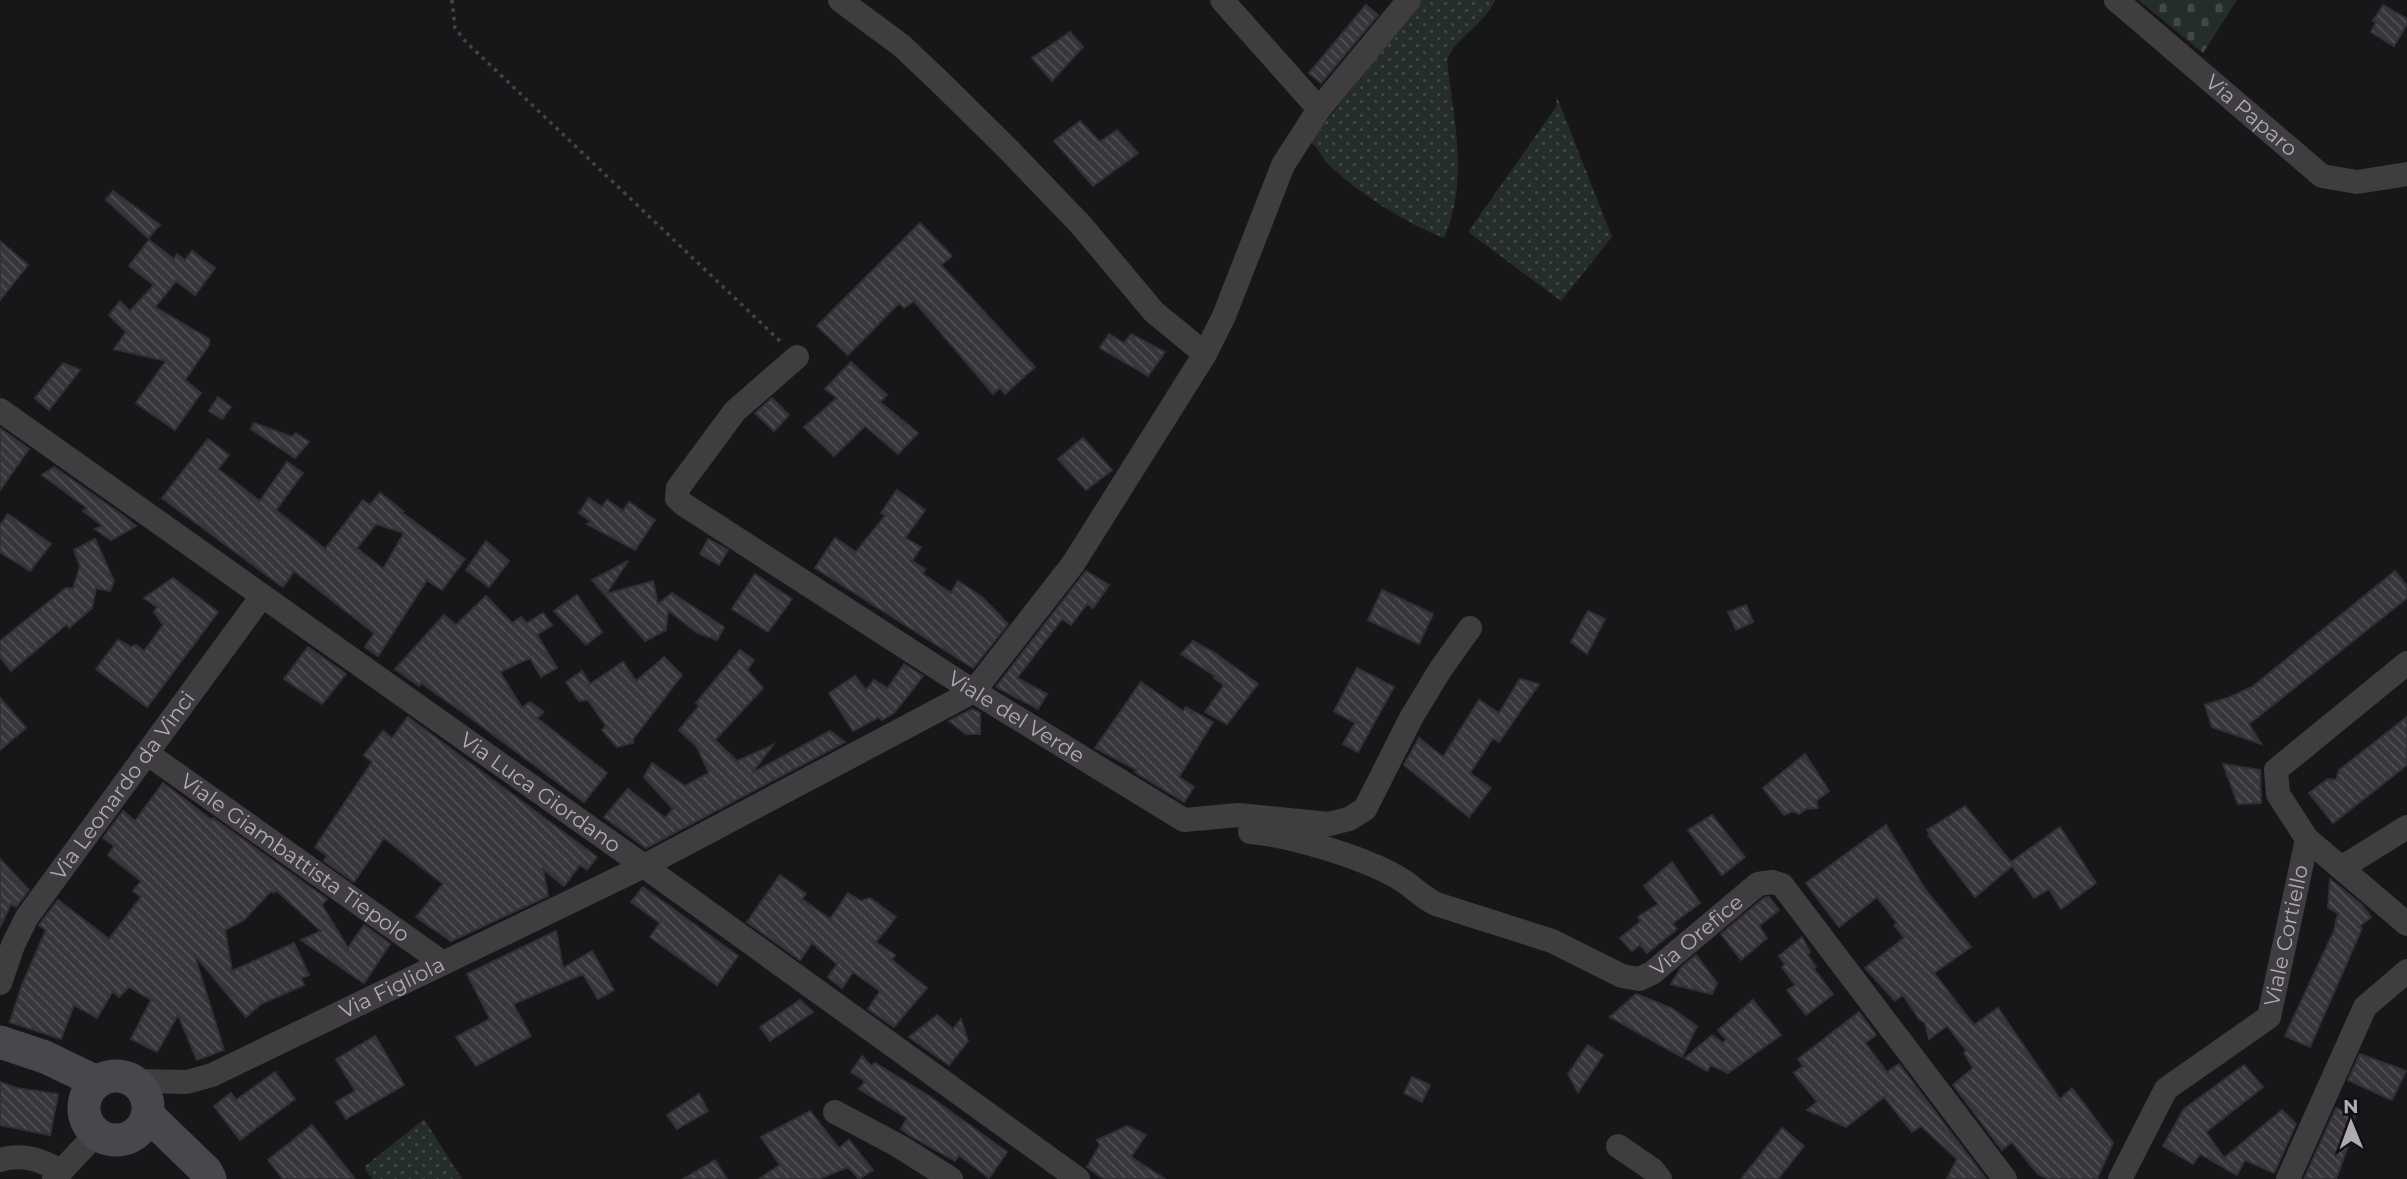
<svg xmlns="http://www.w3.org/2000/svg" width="2407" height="1179" viewBox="0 0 2407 1179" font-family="Montserrat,sans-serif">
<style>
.grass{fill:url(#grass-dots)}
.cemetery{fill:url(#cemetery-stones)}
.building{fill:url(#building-back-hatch);stroke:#333033;stroke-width:2;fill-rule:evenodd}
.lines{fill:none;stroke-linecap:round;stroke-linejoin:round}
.path{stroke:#454248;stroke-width:3.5;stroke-dasharray:3.5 5;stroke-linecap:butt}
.street{stroke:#403d41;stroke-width:24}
.secondary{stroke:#49464c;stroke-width:33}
.labels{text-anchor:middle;stroke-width:6;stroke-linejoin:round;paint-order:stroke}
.street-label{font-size:21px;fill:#b0aab6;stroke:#121113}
</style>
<defs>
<pattern id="grass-dots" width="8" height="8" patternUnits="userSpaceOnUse" patternTransform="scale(1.75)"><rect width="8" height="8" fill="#252c2c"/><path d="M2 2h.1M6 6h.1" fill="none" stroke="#424848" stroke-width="1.8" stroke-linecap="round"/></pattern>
<pattern id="cemetery-stones" width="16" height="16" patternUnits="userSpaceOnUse" patternTransform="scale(1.75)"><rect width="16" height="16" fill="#252c2c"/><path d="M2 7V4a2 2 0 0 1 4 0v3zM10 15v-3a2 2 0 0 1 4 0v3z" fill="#424848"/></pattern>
<pattern id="building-back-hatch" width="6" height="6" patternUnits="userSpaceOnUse" patternTransform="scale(1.75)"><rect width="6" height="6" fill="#38363a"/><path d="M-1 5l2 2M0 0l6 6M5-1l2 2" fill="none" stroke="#525054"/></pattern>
</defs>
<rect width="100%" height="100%" fill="#171618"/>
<g class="grass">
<path d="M1420,0H1495C1485,25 1454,38 1447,61C1454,119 1469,183 1444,238C1407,224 1360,194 1331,167C1322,159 1320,149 1310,142Z"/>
<polygon points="1557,97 1612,237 1561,301 1468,232 1556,107"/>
<polygon points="424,1119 462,1179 372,1179 365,1169 365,1166"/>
</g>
<polygon class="cemetery" points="2138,0 2237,0 2203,53"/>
<g class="building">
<polygon points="1366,5 1378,15 1321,83 1309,73"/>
<polygon points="2383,5 2407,19 2407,24 2394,46 2371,32 2376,22 2373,21"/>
<polygon points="1070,32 1083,47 1052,81 1032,58"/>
<polygon points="1080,121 1100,142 1117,130 1138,153 1093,186 1054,141"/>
<polygon points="113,191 160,225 148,238 106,200"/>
<polygon points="920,223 952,256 941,265 1035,367 1005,394 1000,388 993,394 914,301 904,308 899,303 848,355 817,326"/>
<polygon points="149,240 174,259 177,254 185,260 192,251 215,268 195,295 176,281 155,307 209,339 209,345 185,380 201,393 175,430 136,403 166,361 114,349 126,332 109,315 120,301 130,311 154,285 129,266"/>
<polygon points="0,241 28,265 0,300"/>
<polygon points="1109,334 1124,343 1131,334 1165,352 1148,376 1100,348"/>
<polygon points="851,362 887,395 880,402 918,433 898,454 865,426 834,456 804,427 837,398 825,389"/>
<polygon points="63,363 80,370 49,410 35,398"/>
<polygon points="218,397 231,407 222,419 209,411"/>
<polygon points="772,398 789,415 774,431 755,413"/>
<polygon points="254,423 292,437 296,433 309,442 295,458 251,429"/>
<polygon points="0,428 29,449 0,490"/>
<polygon points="1083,438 1112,470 1086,490 1058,459"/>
<path d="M208,439L229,455L218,469L260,501L287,462L303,473L276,510L325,549L363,500L370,505L380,493L403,511L401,512L465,559L442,590L427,580L378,656L365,647L374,633L294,571L283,587L162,498ZM376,524L404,533L383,569L357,548Z"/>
<polygon points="54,467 125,517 136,526 111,540 95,529 103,526 83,511 87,508 42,475"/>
<polygon points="897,490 925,510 905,538 921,547 912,561 925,569 923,574 951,593 958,581 982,597 1008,624 973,668 815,568 835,538 856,552 885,516 881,513"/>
<polygon points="589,498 602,507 607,500 623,511 629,502 655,520 635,550 587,524 592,522 579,513"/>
<polygon points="8,514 51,544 30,571 0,552 0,525"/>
<polygon points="95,539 114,581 110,591 96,588 92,608 69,628 67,624 11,671 0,657 0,641 66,588 73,589 80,566 74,550"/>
<polygon points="708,539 728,550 719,565 700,554"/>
<polygon points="486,541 509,561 489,587 466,570"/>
<polygon points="628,561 606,594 653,581 658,604 672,593 724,627 717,640 696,632 668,610 666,630 645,641 592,580"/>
<polygon points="1086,571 1109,585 1093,608 1087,604 1071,625 1062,619 1017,678 1047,694 1038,709 996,687"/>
<polygon points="2395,571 2407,586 2407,598 2249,724 2261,744 2212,727 2205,705 2230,697 2252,687"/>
<polygon points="755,574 792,599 768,632 732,609"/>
<polygon points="173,578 218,612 147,707 96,669 118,640 131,647 136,645 144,651 163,625 154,612 157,607 144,598"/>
<polygon points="1382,590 1433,614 1419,644 1368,620"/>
<polygon points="577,595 602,632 586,645 554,611"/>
<polygon points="486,596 512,623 521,617 527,623 543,613 552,625 537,635 557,668 541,677 530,658 500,672 522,708 530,702 544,712 537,718 607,773 584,802 472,719 421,683 419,686 395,669 444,615 456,625"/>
<polygon points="1746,605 1753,622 1736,630 1728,612"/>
<polygon points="1588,611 1605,619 1587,654 1571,642"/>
<polygon points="1193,641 1215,653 1258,684 1227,724 1205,712 1224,685 1214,678 1215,676 1181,654"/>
<polygon points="308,647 346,674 322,704 284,679"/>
<polygon points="740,650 754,660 747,670 763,688 715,740 737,761 773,745 752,773 830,731 845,742 646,848 604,817 628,789 665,818 673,809 644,777 652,763 685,786 709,773 697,747 679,730 699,706 696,703"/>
<polygon points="664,657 682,675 633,739 633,743 617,747 602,730 606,726 588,700 579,701 566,682 582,671 590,684 623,662 636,681"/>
<polygon points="904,664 923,676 894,713 882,720 879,717 853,731 829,693 855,676 866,690 874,680 888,688"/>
<polygon points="1357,668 1394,687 1358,752 1343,744 1355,723 1334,711"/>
<polygon points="1520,679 1539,684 1499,742 1493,738 1470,773 1491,788 1469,817 1404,765 1419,738 1443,757 1479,700 1499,713"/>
<polygon points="1141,682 1183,711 1186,707 1213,722 1179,777 1194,787 1184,802 1135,772 1137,770 1095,748"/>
<polygon points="0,698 26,728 0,750"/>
<polygon points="972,709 980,713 980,734 966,734 949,721"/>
<polygon points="408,717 597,857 587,870 580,865 564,886 543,869 548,896 451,941 416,917 443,884 384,838 354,882 324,861 327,856 315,847 372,762 364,755 383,731 392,738"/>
<polygon points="2407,717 2407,765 2333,823 2309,793 2328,779 2336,780 2339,770"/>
<polygon points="1805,754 1829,791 1816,801 1818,808 1806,809 1799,814 1793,811 1784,815 1763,788"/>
<polygon points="2223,764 2260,770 2261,803 2238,804"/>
<polygon points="163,783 212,820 213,818 327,899 322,905 348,948 364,925 390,944 364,983 301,940 321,931 276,890 274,893 271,891 244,920 225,930 232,971 294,943 309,975 301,978 304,985 261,1004 246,1017 194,954 224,1050 197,1060 178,1015 157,1052 131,1039 151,1000 129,987 119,997 113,991 97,1018 74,1005 61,1039 10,1022 22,985 46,930 39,925 58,900 109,939 141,897 133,891 141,881 108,855 114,846 103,838 123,811 135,821"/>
<polygon points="1965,806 2011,862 2060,827 2096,883 2061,909 2049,889 2034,898 2012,866 1975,897 1928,835 1930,834 1927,830"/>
<polygon points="1712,815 1745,857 1722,875 1688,830"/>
<polygon points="1886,825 1925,889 1971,947 1934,973 1974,1025 1998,1008 2060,1099 2072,1088 2113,1143 2097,1179 2049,1179 2038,1174 2012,1142 2002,1150 1953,1085 1973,1068 1964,1053 1966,1050 1947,1026 1929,1039 1925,1023 1919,1019 1903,995 1895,1001 1865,968 1904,938 1894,925 1897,923 1877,897 1839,927 1806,883"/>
<polygon points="0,859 29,890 16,907 11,904 0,927"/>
<polygon points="1672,862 1700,903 1672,924 1677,929 1647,953 1640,945 1632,951 1620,938 1641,921 1638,917 1658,904 1644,886"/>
<polygon points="780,875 806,894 802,899 830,919 848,893 861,901 870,898 896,917 876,942 895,955 892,960 927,988 894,1027 868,1009 880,991 853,972 842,988 828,977 837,964 812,943 800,960 747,922"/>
<polygon points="2330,879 2361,904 2371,917 2359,927 2362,928 2310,1047 2285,1036 2334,931 2338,913 2328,908"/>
<polygon points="643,887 738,956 717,985 650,937 660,923 631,902"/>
<polygon points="1769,897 1779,910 1759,926 1767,938 1741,960 1721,934 1764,898"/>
<polygon points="556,931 563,968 592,951 614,990 598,999 583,974 513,1004 531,1036 476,1066 456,1037 490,1019 467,974"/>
<polygon points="1802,937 1810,952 1807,954 1816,967 1814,969 1833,994 1806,1015 1787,990 1795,985 1782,967 1785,964 1779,956"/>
<polygon points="1696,955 1717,983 1712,994 1671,984 1681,968"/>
<polygon points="1636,994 1671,1008 1697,1026 1682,1057 1610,1017"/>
<polygon points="800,1000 813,1012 770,1041 760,1027"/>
<polygon points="1753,1000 1781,1035 1728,1073 1711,1065 1707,1071 1685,1058 1712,1035 1723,1043 1726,1039 1718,1030"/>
<polygon points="1859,1012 1876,1035 1865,1043 1887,1072 1899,1064 1986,1179 1947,1179 1957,1159 1921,1126 1912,1132 1884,1097 1846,1127 1807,1110 1817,1102 1794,1073 1803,1066 1798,1059"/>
<polygon points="937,1015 953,1029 961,1019 968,1041 949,1065 909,1037"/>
<polygon points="375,1036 404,1085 346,1119 336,1102 355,1091 336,1059"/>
<polygon points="1588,1045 1603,1055 1578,1092 1568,1074"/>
<polygon points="2360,1054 2406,1071 2392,1100 2348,1080"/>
<polygon points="862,1056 871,1066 875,1063 929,1096 1007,1152 989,1178 959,1155 955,1161 909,1135 901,1129 907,1118 859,1089 865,1081 851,1072"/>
<polygon points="2244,1065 2263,1087 2206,1132 2224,1158 2282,1110 2296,1124 2274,1173 2245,1160 2237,1175 2200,1154 2193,1164 2163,1146 2184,1109"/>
<polygon points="275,1072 295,1099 240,1140 214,1106 231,1093 236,1100"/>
<polygon points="1412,1077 1430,1085 1422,1102 1404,1093"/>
<polygon points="0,1082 16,1088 58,1094 50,1135 0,1125"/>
<polygon points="699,1094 708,1111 677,1129 667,1115"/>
<polygon points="2336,1108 2355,1116 2352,1135 2336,1179 2304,1179"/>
<polygon points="810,1111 839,1148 849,1140 873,1170 859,1179 848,1167 819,1179 759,1179 780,1165 761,1137"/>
<polygon points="312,1125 355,1179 283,1179 268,1160"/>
<polygon points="1127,1126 1146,1135 1131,1157 1165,1179 1104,1179 1087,1167 1100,1145 1097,1140"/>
<polygon points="1782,1128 1804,1146 1778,1179 1741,1179"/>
<polygon points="715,1160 727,1179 683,1179"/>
</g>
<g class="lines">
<polyline class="path" points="452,0 455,28 465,41 781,342"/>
<g class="street">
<polyline points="840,0 902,46 941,83 1007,148 1081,225 1154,312 1205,354"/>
<polyline points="1222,0 1319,109"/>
<path id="s1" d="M2116,0L2322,176L2357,182L2407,174"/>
<path id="s2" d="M797,357L735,411L678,488L677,498L683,504L970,689L1184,820L1238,815L1329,824L1349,819L1365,809L1411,718L1440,670L1470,628"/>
<path id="s3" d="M0,410L644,866L1078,1179"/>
<polyline points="2407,663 2276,770 2278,794 2307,839 2407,924"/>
<path id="s4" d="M148,754L443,963"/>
<path id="s5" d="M1250,832C1290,835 1371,859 1405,882C1416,890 1424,898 1436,904L1552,941L1622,976L1639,979L1652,973L1758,884L1772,882L1782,885L2005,1179"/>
<polyline points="2341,868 2407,827"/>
<path id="s6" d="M0,983L13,945L27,917L262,596"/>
<path id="s7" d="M135,1081L187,1082L212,1075L644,866L974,691L1073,564L1205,354L1224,316L1283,165L1319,109L1409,0"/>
<polyline points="835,1112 899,1146 951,1179"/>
<polyline points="1618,1146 1653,1170 1660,1179"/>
<path d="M0,1160C23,1153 41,1160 61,1171"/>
<polyline points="54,1179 96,1134"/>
<path id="s8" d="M2120,1179L2166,1089L2269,1017L2307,839"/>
<polyline points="2288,1179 2365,1007 2407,971"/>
</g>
<g class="secondary">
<polyline points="0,1042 45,1057 97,1082"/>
<circle cx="116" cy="1108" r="32"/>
<polyline points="148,1115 206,1171 210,1179"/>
</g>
</g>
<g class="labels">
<g class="street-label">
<text dy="7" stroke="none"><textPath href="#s1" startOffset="178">Via Paparo</textPath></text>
<text dy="7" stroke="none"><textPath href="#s2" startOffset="592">Viale del Verde</textPath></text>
<text dy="7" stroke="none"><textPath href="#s6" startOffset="234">Via Leonardo da Vinci</textPath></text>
<text dy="7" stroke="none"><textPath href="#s3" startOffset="662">Via Luca Giordano</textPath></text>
<text dy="7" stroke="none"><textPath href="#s4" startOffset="180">Viale Giambattista Tiepolo</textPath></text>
<text dy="7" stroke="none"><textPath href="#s5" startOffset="492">Via Orefice</textPath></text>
<text dy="7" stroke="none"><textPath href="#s8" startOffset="310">Viale Cortiello</textPath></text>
<text dy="7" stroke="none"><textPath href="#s7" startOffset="278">Via Figliola</textPath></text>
</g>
</g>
<g transform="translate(2351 1123) rotate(359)" stroke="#121113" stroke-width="5" paint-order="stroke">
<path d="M0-5L12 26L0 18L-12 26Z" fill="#b0aab6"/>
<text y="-10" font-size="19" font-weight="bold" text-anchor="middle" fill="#b0aab6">N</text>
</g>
</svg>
